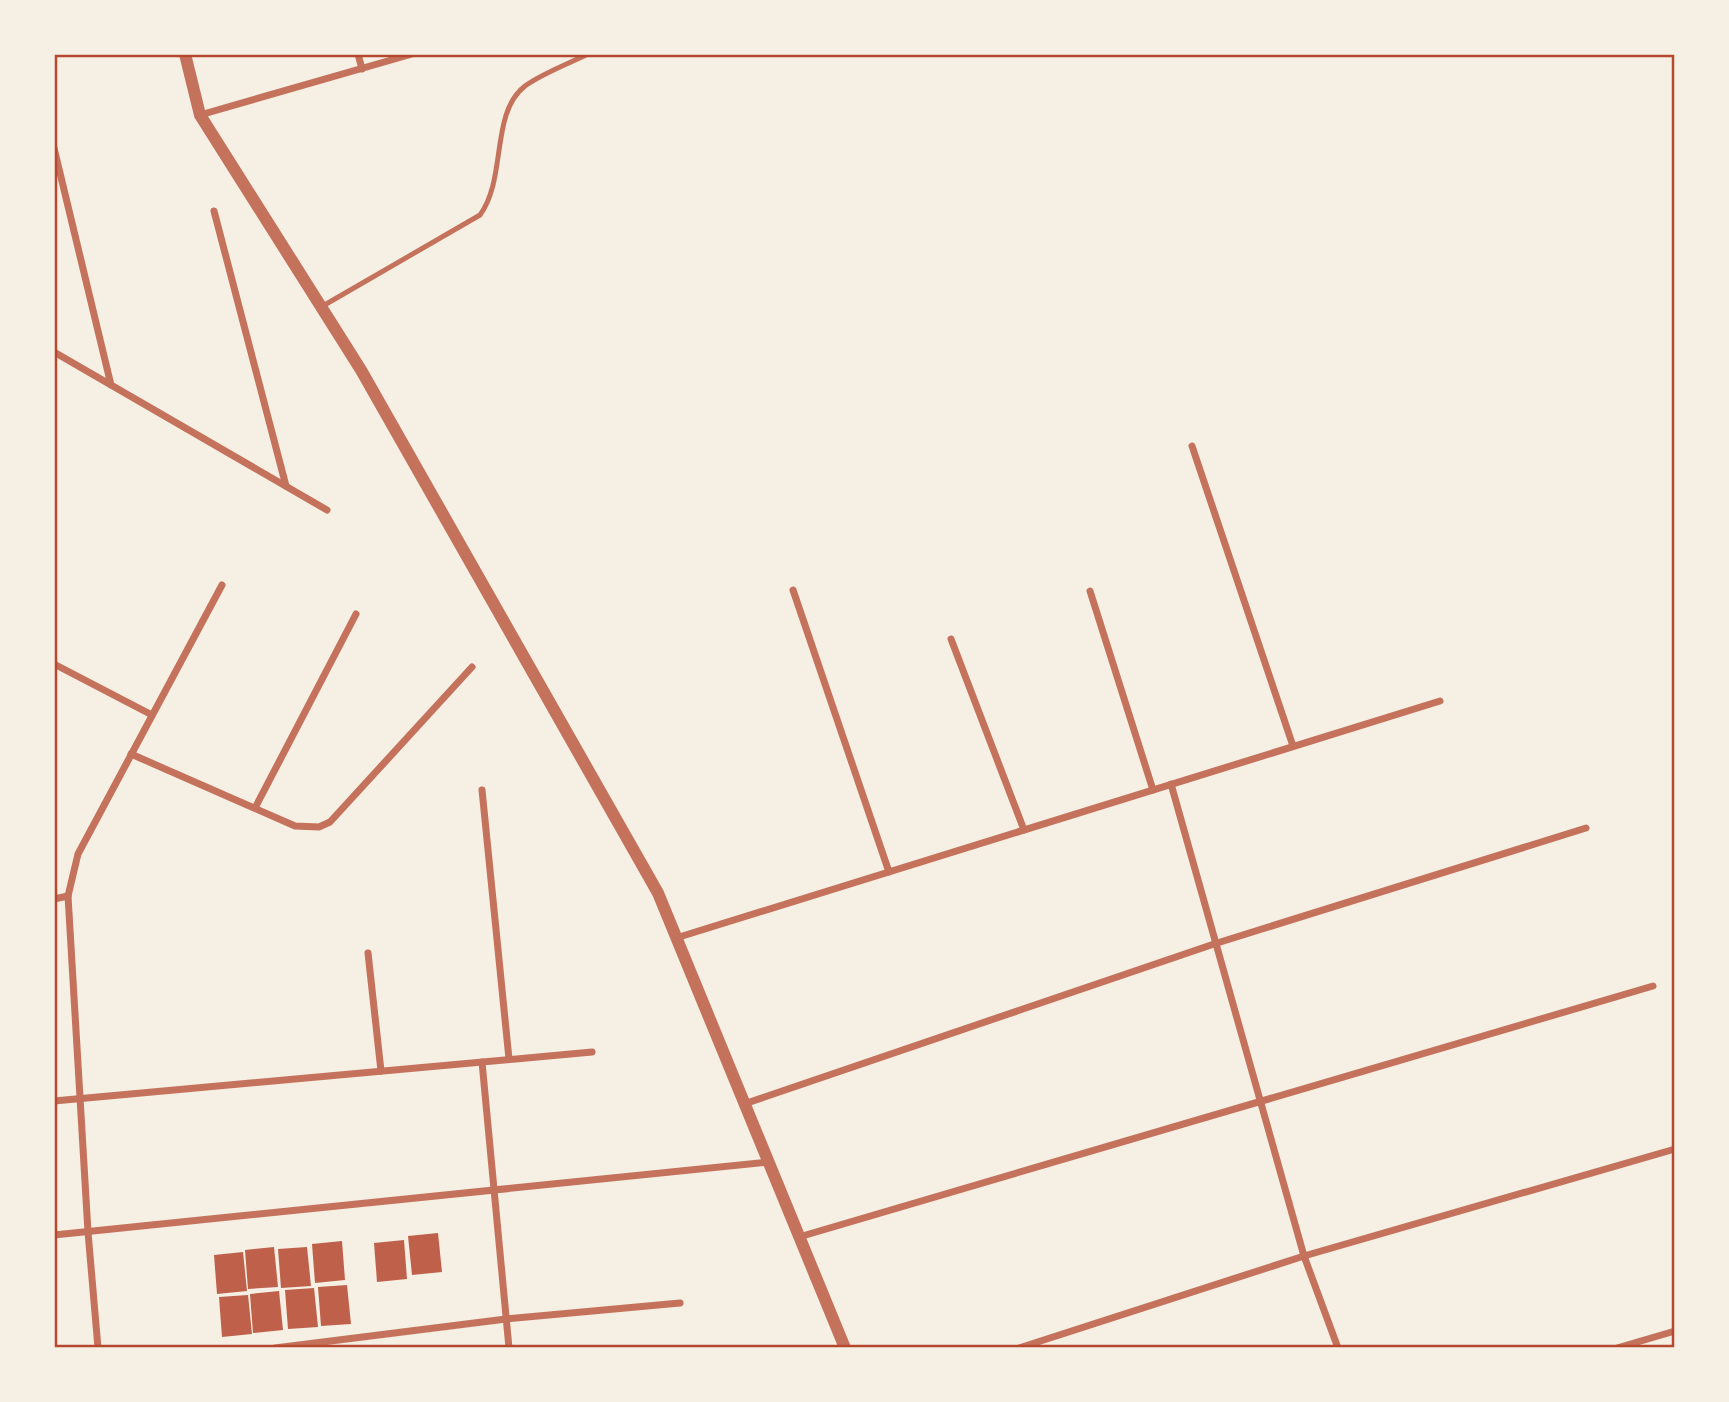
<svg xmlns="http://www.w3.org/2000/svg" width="1729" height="1402" viewBox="0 0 1729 1402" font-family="'Source Serif 4',serif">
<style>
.building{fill:#bf614a}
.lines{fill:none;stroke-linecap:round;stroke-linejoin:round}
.service{stroke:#c5725c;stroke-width:5}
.minor{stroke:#c5725c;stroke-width:7}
.tertiary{stroke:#c5725c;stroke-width:12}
.neatline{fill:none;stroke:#b5482f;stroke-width:2.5}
</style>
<rect width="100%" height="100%" fill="#f6efe4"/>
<g class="building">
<polygon points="438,1233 442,1272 412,1275 408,1236"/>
<polygon points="404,1240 407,1279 377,1282 374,1243"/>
<polygon points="342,1241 345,1280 315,1283 312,1244"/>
<polygon points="274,1247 278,1287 248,1289 245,1250"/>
<polygon points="307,1247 311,1286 281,1288 278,1249"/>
<polygon points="243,1252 247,1291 217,1294 214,1255"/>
<polygon points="347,1285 351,1324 321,1326 318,1287"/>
<polygon points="314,1288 318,1327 288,1329 285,1290"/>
<polygon points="279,1291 283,1330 253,1333 250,1294"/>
<polygon points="248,1295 252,1334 222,1337 219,1297"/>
</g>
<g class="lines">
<path class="service" d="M321,307L480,215C507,178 490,113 525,86C543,73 568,64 588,54"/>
<g class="minor">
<polyline points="358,54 362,69"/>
<polyline points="200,115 412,54"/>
<polyline points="54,148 111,385"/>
<polyline points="214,211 286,486"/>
<polyline points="54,352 327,510"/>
<polyline points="1192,446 1293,746"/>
<polyline points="793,590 889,872"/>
<polyline points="1090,591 1153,790"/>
<polyline points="951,639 1024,830"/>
<polyline points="54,664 152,715"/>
<polyline points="131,754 295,826 319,827 330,822 472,667"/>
<polyline points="1171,784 1304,1256 1338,1348"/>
<polyline points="482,790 509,1059"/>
<polyline points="255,808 356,614"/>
<polyline points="54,899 68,896"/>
<polyline points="676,938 1440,701"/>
<polyline points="368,953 381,1071"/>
<polyline points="482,1062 509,1348"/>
<polyline points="54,1101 592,1052"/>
<polyline points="744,1104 1214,944 1586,828"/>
<polyline points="54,1235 768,1162"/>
<polyline points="799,1237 1653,986"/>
<polyline points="98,1348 88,1232 68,896 78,854 222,585"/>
<polyline points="275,1348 506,1319 680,1303"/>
<polyline points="1019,1348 1304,1256 1675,1149"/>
<polyline points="1617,1348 1675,1331"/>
</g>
<polyline class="tertiary" points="185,54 200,115 361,370 658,893 845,1348"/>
</g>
<rect width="1729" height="1402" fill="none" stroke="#f6efe4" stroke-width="112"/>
<rect x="56" y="56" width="1617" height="1290" class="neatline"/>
</svg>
